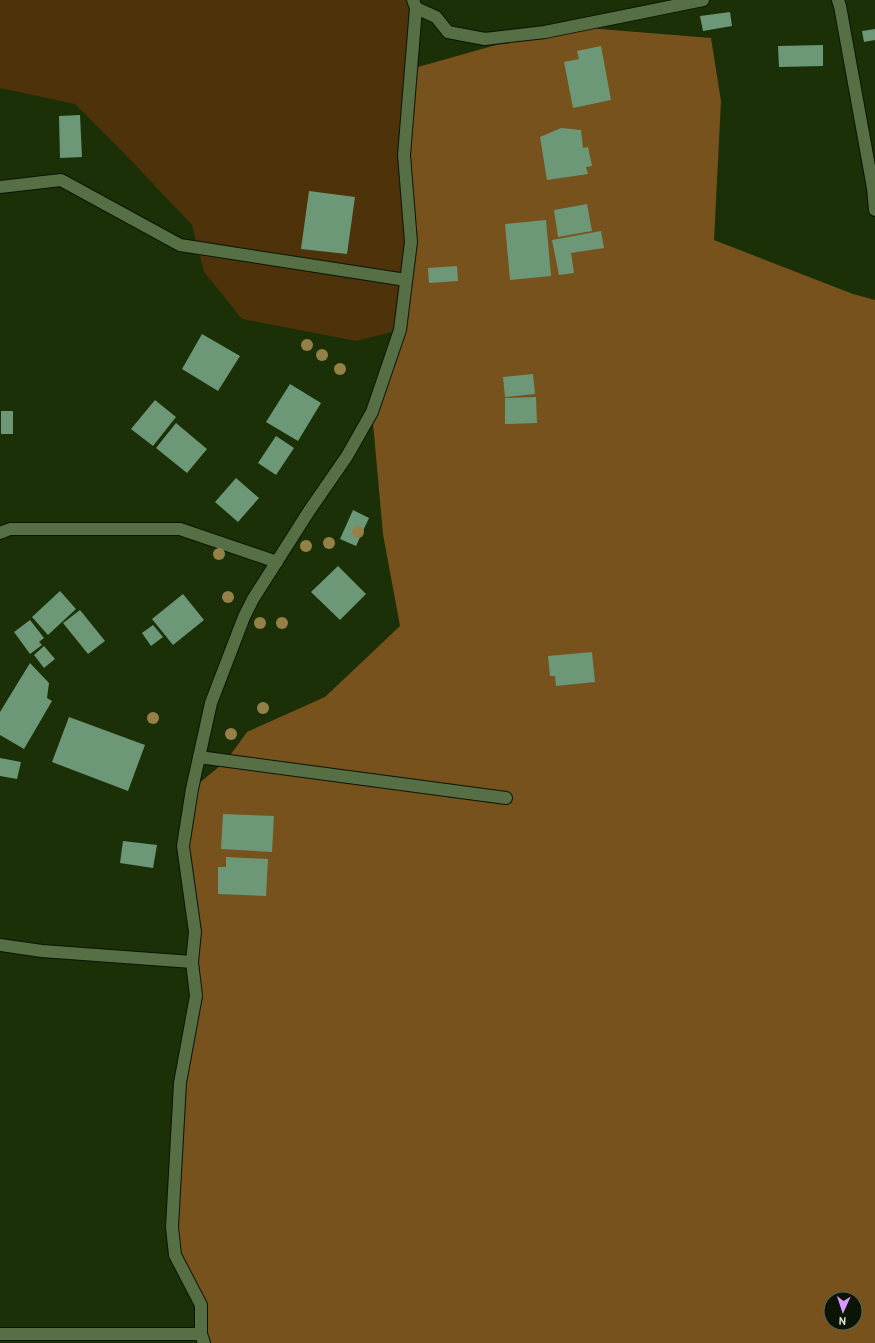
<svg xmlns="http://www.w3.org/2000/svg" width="875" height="1343" viewBox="0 0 875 1343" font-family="'PT Sans',sans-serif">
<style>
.green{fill:#4d320a}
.forest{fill:#77521d;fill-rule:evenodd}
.building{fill:#6c9877}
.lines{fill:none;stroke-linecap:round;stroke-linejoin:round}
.minor-casing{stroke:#081600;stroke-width:14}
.minor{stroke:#576f45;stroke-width:12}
.tree{fill:#958047}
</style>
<rect width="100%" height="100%" fill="#1b3006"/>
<polygon class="green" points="0,0 413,0 411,242 400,330 356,341 242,319 204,272 192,225 122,151 75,104 0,88"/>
<path class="forest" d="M563,26L711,38L721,101L714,240L853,294L875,300V1343H204L201,1305L175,1255L180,1083L196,996L183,846L192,789L226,761L247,732L325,697L400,626L383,534L372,412L400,330L411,242L404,155L411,69ZM831,1299H855V1323H831Z"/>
<g class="building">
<polygon points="730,12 732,26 703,31 700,16"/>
<polygon points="875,29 875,40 864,42 862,31"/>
<polygon points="823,45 823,66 779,67 778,46"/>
<polygon points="601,46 611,100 573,108 564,62 579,59 577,51"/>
<polygon points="80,115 82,157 60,158 59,116"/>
<polygon points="561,128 581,130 583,148 588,147 592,166 586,167 588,174 547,180 540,137"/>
<polygon points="309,191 355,197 347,254 301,249"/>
<polygon points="587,204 592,231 558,237 554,210"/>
<polygon points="546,220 551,276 510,280 505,224"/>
<polygon points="601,231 604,248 571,253 574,273 559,275 552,240"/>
<polygon points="457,266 458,281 429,283 428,268"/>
<polygon points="202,334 240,356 218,391 182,369"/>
<polygon points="533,374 535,394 505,397 503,377"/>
<polygon points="290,384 321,403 298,441 266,422"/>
<polygon points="536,397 537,423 505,424 505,398"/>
<polygon points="155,400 176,417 153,446 131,429"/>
<rect x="1" y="411" width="12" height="23"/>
<polygon points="176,423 207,449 187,473 156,448"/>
<polygon points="276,436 294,448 276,475 258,463"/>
<polygon points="236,478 259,498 238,522 215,502"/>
<polygon points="353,510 369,518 356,546 340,539"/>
<polygon points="338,566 366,594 340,620 311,592"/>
<polygon points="60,591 76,609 48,635 32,617"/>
<polygon points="183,594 204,620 173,645 152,619"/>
<polygon points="80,610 105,641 88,654 63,623"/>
<polygon points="30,620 44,638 39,642 42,645 30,654 14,632"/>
<polygon points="153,625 163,637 151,646 142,633"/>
<polygon points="44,646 55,659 44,668 34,655"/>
<polygon points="592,652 595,682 556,686 555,676 550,676 548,656"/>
<polygon points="30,663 49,683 47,698 52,701 24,749 0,735 0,712"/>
<polygon points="69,717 145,745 128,791 52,762"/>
<polygon points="0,758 21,762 17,779 0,776"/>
<polygon points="223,814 274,816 272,852 221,849"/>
<polygon points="123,841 157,845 153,868 120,863"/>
<polygon points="226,857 268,859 266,896 218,894 218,867 226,867"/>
</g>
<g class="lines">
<g class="minor-casing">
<g id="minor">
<polyline points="838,0 840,6 873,188 875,210"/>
<polyline points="416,8 436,17 448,32 485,39 545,32 703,0"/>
<polyline points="0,187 61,180 180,245 406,280"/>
<polyline points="0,533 10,529 180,529 277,562"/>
<polyline points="199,757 506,798"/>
<polyline points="0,945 42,951 192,962"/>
<polyline points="0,1334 201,1334"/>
<polyline points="204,1343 201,1334 201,1305 175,1255 172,1227 180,1083 196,996 192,962 195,932 183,846 192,789 211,703 244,617 253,599 309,511 347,456 372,412 400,330 411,242 404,155 416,8 413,0"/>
</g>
</g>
<use href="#minor" class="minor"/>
</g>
<g class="tree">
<circle cx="307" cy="345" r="6"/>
<circle cx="322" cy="355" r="6"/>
<circle cx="340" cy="369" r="6"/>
<circle cx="358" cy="532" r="6"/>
<circle cx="329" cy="543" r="6"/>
<circle cx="306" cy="546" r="6"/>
<circle cx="219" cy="554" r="6"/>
<circle cx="228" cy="597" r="6"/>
<circle cx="260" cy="623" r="6"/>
<circle cx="282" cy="623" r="6"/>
<circle cx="263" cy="708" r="6"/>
<circle cx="153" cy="718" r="6"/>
<circle cx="231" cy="734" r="6"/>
</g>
<g transform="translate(843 1311) rotate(183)"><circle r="19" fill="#0c1505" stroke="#5d6855"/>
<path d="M0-3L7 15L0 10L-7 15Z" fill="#d69bfa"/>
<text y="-6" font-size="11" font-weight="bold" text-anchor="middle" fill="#d6e4cc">N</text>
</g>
</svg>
